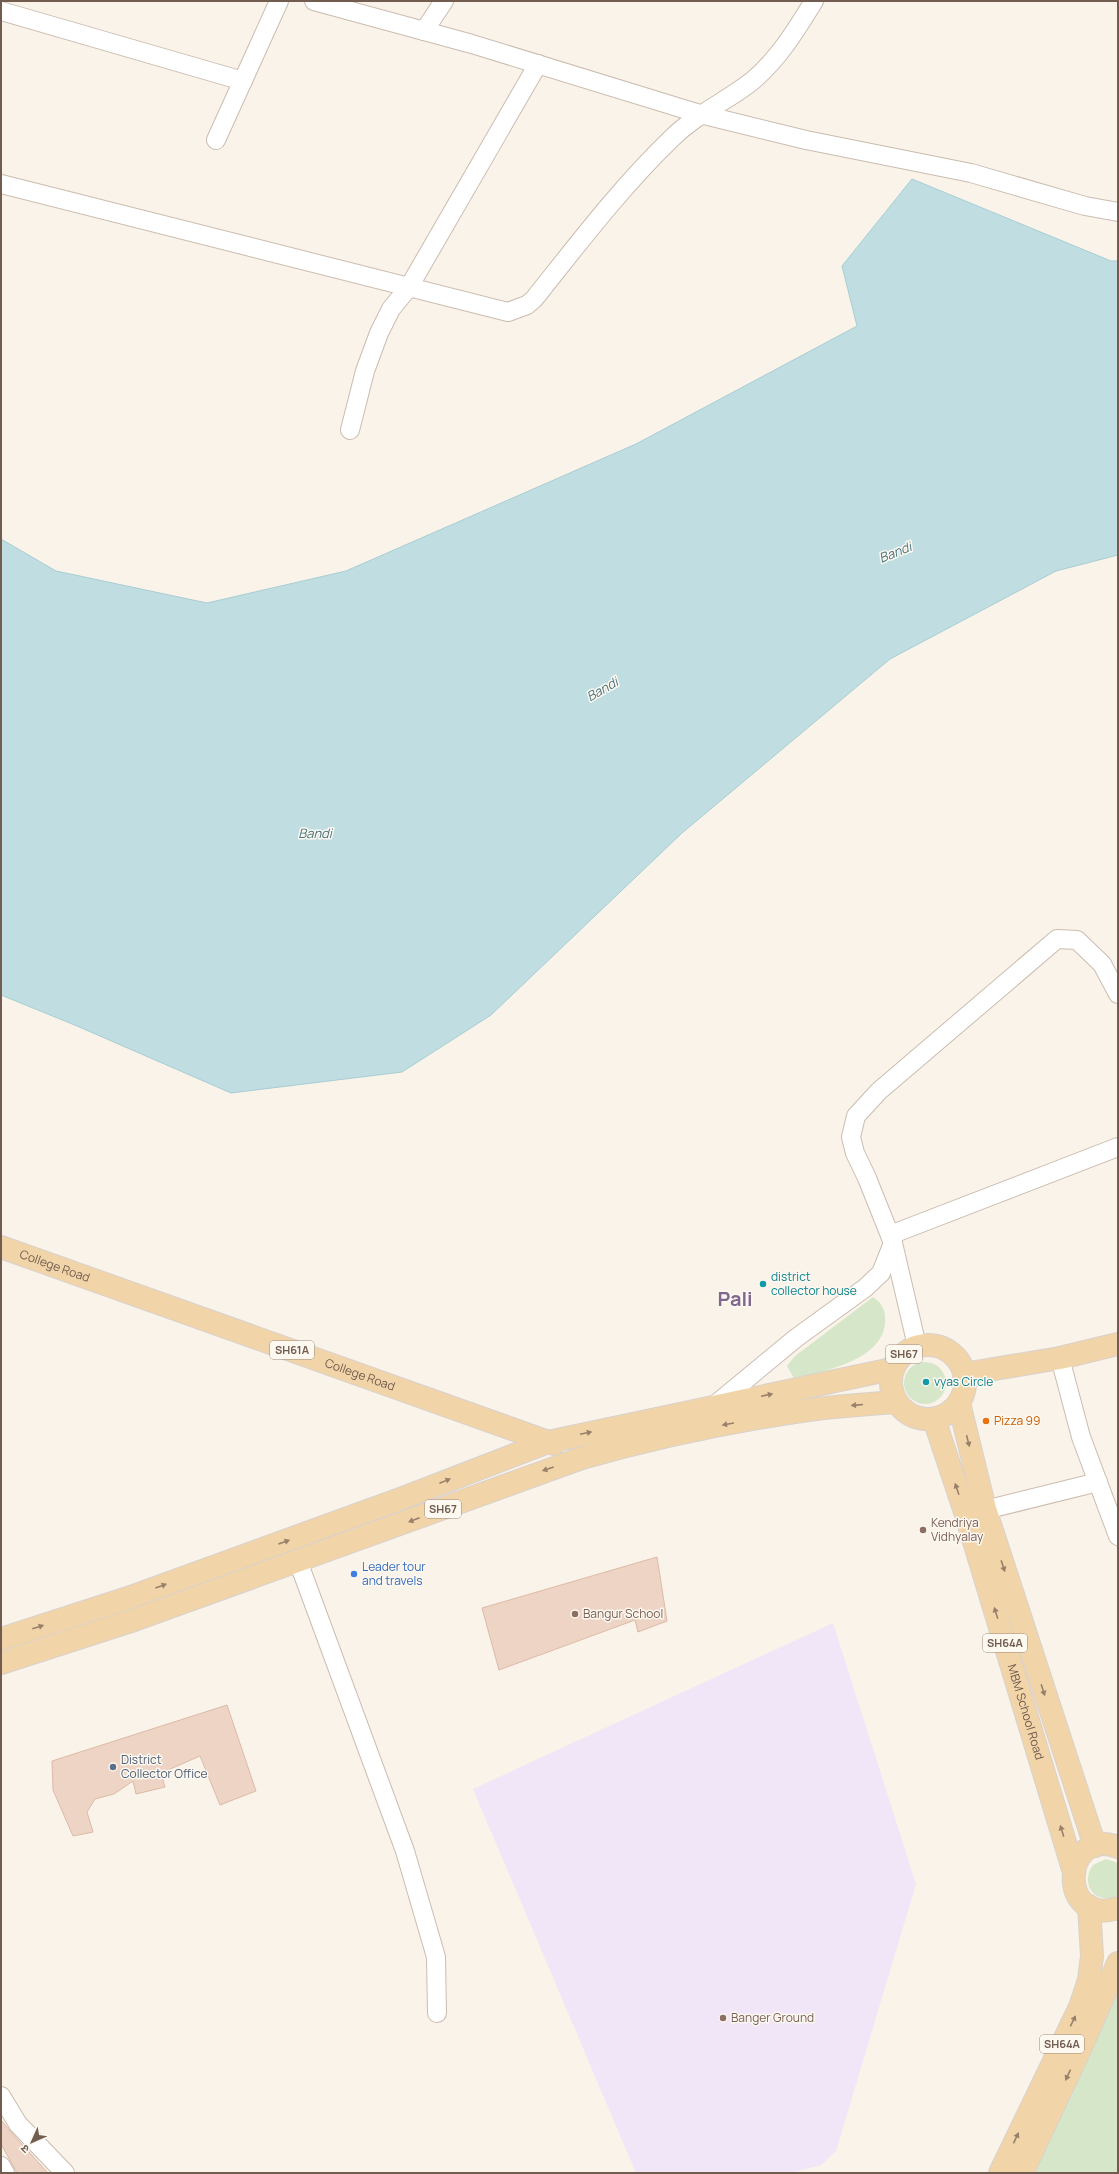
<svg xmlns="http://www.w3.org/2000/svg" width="1119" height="2174" viewBox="0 0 1119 2174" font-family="Manrope,'Noto Sans Devanagari',sans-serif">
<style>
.education{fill:#f0e6f7}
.green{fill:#d6e7c9}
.water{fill:#c0dee2;stroke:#a7cdd3}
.building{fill:#edd4c4;stroke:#debaa6}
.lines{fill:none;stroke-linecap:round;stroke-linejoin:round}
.minor-casing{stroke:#cbbcb0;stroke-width:20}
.primary-casing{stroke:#d8d1ce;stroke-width:24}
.minor{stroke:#fff;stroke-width:18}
.primary{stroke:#f1d5a9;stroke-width:22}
.oneway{fill:#98806a}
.culture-dot{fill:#0f9aa8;stroke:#fdf8f0;stroke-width:1.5}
.food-dot{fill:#e8710a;stroke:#fdf8f0;stroke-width:1.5}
.education-dot{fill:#8d6e63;stroke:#fdf8f0;stroke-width:1.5}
.shop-dot{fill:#3f7fe0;stroke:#fdf8f0;stroke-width:1.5}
.service-dot{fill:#5c6f8a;stroke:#fdf8f0;stroke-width:1.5}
.labels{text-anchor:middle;stroke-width:3;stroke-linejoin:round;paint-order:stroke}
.shield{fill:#fdf8f0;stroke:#9c8a7f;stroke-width:1}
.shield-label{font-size:11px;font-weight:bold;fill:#725b4f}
.street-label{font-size:12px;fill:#725b4f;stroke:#fdf8f0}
.culture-label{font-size:12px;fill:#0d838f;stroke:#fdf8f0;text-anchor:start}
.food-label{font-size:12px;fill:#c56008;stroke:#fdf8f0;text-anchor:start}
.education-label{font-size:12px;fill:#785e54;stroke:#fdf8f0;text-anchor:start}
.shop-label{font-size:12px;fill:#366cbe;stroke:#fdf8f0;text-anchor:start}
.service-label{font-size:12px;fill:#4e5e75;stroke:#fdf8f0;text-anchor:start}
.water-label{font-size:13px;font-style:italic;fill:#48747c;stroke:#fdf8f0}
.town-label{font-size:20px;font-weight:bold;fill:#80678e;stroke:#fdf8f0}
</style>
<rect width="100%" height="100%" fill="#faf3e9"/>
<polygon class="education" points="833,1623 916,1884 836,2151 821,2165 791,2173 636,2173 473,1789"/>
<g class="green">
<path d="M873,1297C883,1304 886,1311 885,1323C882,1361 824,1370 795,1380L787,1366L795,1356Z"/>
<circle cx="925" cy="1383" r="21"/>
<path d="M1106,1859L1118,1863V1895C1096,1907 1079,1884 1093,1865Z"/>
<polygon points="1118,1955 1118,2173 1025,2173"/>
</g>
<polygon class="water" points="912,179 1111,261 1118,261 1118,555 1056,571 890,659 682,833 491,1015 402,1072 231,1093 77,1026 1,995 1,539 56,571 207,603 346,571 636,444 857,326 842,266"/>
<g class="building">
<polygon points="657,1557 667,1621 638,1632 635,1620 499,1670 482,1608"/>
<polygon points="227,1705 256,1791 220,1805 200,1756 161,1773 165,1787 136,1794 133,1781 114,1794 95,1799 87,1812 93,1832 73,1836 53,1790 52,1761"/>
<polygon points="1,2120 10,2131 48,2173 17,2173 1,2144"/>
</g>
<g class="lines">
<g class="minor-casing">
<g id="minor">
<polyline points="314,1 472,44 700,114 806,140 971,173 1085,206 1118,212"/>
<polyline points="1,11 243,81"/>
<polyline points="424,31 444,1"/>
<polyline points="216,140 279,1"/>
<path d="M1,184L508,312L527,305L534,299C578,244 621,187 672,138C695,115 725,102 751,82C778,60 796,30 814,1"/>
<polyline points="350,430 365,371 379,333 391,309 409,287 538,64"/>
<polyline points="890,1235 1118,1147"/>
<polyline points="917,1346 893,1243 867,1178 855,1153 851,1137 856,1116 879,1091 1057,939 1077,940 1102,964 1118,994"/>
<polyline points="1060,1358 1081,1437 1118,1536"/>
<polyline points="715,1405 796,1338 865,1288 881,1273 893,1243"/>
<polyline points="973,1513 1098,1482"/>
<polyline points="298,1561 405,1851 436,1957 437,2013"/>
<polyline points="1,2096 18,2124 65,2173"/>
<polyline points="1,2166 5,2173"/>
</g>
</g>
<g class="primary-casing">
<g id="primary">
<path id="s1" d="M1,1247L554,1444"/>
<circle cx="928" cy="1382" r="37"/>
<polyline points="964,1374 1060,1358 1118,1344"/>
<polyline points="959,1403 985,1509 1095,1846"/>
<path id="s2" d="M934,1419L966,1515L1073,1869"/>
<polyline points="1,1639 128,1598 403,1498 548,1442 892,1369"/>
<path d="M1,1663L134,1620L582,1458C656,1437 732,1421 808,1410C837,1406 867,1404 896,1402"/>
<path d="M1118,1847C1061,1825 1057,1928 1118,1908"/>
<polyline points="1000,2173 1080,2007 1089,1980 1092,1956 1089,1906"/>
<polyline points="1022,2173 1082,2045 1118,1963"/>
</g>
</g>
<use href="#minor" class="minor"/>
<use href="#primary" class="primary"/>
</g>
<defs><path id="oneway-solid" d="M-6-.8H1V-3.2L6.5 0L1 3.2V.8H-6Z"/></defs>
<g class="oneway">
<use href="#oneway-solid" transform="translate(767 1395) rotate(-12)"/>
<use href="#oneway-solid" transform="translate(857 1405) rotate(175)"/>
<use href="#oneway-solid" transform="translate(728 1424) rotate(170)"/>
<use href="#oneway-solid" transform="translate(586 1433) rotate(-12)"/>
<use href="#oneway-solid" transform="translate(968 1441) rotate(76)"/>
<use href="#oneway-solid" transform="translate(548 1469) rotate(161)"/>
<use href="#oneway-solid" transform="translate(445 1481) rotate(-22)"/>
<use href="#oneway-solid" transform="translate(957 1489) rotate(-109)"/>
<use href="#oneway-solid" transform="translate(414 1520) rotate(159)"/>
<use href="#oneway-solid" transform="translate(284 1542) rotate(-20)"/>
<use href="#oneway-solid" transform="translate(1003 1566) rotate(72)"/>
<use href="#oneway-solid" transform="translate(161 1586) rotate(-20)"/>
<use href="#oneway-solid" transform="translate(996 1613) rotate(-107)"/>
<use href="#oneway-solid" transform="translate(38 1627) rotate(-18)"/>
<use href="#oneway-solid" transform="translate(1043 1690) rotate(72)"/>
<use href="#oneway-solid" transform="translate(1062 1831) rotate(-107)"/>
<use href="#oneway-solid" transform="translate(1073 2021) rotate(-64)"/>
<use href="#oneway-solid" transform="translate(1068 2075) rotate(115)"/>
<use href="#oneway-solid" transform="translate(1016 2138) rotate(-65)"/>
</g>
<g class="culture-dot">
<circle cx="763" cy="1284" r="4"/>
<circle cx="926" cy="1382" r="4"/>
</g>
<circle class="food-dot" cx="986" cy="1421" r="4"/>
<g class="education-dot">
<circle cx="923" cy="1530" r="4"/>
<circle cx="575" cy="1614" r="4"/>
<circle cx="723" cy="2018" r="4"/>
</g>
<circle class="shop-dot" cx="354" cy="1574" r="4"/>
<circle class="service-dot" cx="113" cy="1767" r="4"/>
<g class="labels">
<g class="shield">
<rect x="270" y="1341" width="44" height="18" rx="3"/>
<rect x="886" y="1345" width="36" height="18" rx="3"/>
<rect x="425" y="1500" width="36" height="18" rx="3"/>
<rect x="983" y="1634" width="44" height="18" rx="3"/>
<rect x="1040" y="2035" width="44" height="18" rx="3"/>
</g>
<g class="shield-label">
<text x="292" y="1354">SH61A</text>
<text x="904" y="1358">SH67</text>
<text x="443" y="1513">SH67</text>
<text x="1005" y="1647">SH64A</text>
<text x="1062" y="2048">SH64A</text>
</g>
<g class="street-label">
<text dy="4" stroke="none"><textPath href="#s1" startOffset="57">College Road</textPath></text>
<text dy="4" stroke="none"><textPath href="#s1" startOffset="381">College Road</textPath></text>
<text dy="4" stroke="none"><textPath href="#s2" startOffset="307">MBM School Road</textPath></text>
</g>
<g class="culture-label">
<text x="771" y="1281">district<tspan x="771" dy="14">collector house</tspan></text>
<text x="934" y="1386">vyas Circle</text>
</g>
<g class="food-label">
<text x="994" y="1425">Pizza 99</text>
</g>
<g class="education-label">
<text x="931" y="1527">Kendriya<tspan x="931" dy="14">Vidhyalay</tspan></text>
<text x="583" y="1618">Bangur School</text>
<text x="731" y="2022">Banger Ground</text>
</g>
<g class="shop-label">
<text x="362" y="1571">Leader tour<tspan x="362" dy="14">and travels</tspan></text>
</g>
<g class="service-label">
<text x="121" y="1764">District<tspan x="121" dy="14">Collector Office</tspan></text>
</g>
<g class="water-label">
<text transform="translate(895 552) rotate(-22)" y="5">Bandi</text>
<text transform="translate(602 689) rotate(-30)" y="5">Bandi</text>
<text x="315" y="838">Bandi</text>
</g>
<g class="town-label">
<text x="735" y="1306">Pali</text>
</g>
</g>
<rect width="1119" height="2174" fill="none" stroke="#725b4f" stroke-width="4"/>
<g transform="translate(32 2142) rotate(225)" stroke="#fdf8f0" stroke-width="3" paint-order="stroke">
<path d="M0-3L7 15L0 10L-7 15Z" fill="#725b4f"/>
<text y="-6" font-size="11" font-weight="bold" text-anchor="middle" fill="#725b4f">उ</text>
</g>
</svg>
